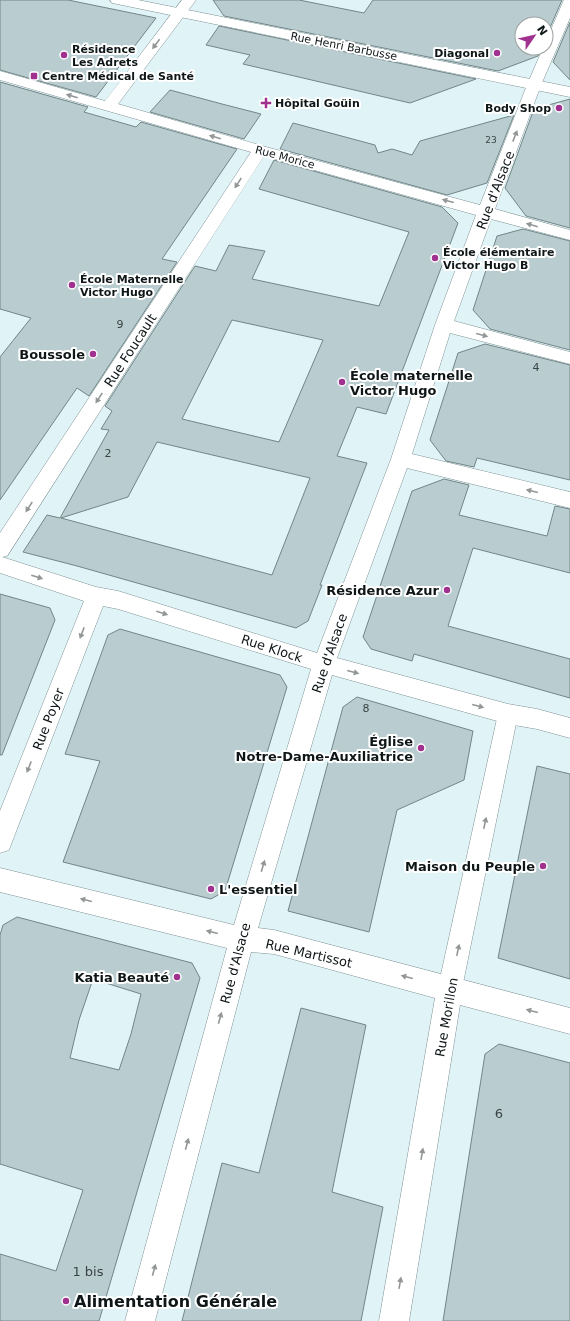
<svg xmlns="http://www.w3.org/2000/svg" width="570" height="1321" viewBox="0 0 570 1321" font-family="'DejaVu Sans',sans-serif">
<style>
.building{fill:#b9cdd0;stroke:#728587;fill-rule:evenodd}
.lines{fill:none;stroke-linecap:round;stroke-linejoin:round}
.pedestrian-casing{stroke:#7f9194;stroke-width:1}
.minor-casing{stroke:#7f9194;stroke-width:1}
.secondary-casing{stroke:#7f9194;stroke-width:1}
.pedestrian{fill:#fff;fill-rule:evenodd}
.minor{fill:#fff;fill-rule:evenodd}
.secondary{fill:#fff;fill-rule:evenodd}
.oneway{fill:#939697}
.poi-dot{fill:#a0318f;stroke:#fff;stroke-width:1.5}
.labels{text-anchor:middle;stroke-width:4;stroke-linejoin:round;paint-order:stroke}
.far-number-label{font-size:9px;fill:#3a4445}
.far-street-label{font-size:11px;fill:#0f1617;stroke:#fff}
.far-poi-label{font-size:11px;font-weight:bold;fill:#0f1617;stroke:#fff;text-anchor:start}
.number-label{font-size:11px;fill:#3a4445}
.street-label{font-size:13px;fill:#0f1617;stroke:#fff}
.poi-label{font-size:13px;font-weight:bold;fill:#0f1617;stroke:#fff;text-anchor:end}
.near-number-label{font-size:13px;fill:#3a4445}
.near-poi-label{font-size:16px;font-weight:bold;fill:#0f1617;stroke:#fff;text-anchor:start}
</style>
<rect width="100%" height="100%" fill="#e0f4f7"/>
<g class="building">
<polygon points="0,0 68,0 156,18 96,97 0,70"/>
<polygon points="213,0 299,0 364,13 373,0 562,0 546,37 546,24 522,24 522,48 541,48 538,56 498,71 224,16"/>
<polygon points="570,22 570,80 553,62"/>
<polygon points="219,26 476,79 410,103 243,64 250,55 206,45"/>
<polygon points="0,82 88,107 84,112 136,127 141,122 237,149 162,259 177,262 89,396 77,388 0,500 0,357 31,318 0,309"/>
<polygon points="170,90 222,104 261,114 244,139 150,112"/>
<polygon points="570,99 570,228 526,216 505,188 534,109"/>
<polygon points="514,115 487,183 447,195 280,149 293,123 375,145 378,153 392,149 412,155 420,141"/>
<path d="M274,160L442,207L458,223L386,414L357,407L337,456L367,463L320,585H322L308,621L296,628L77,566L23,552L47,515L60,518L109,430L101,429L112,411L105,406L195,266L216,271L229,245L265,251L252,279L379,306L409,232L259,189ZM232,320L323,340L279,442L182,419ZM157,442L310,478L272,575L61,518L128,497Z"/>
<polygon points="523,229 570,241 570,350 490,329 473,310 497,236"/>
<polygon points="485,344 570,365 570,480 477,458 474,467 446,461 430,440 458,353"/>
<polygon points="444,479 469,485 459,515 547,536 555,506 570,509 570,573 473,548 448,626 570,659 570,698 414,654 412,661 371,649 363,637 412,491"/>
<polygon points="0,594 50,608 55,620 2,755 0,755"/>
<polygon points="120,629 280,675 287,687 225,891 211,899 63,862 100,761 65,754 108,635"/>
<polygon points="357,697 473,731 464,780 397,810 369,932 288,911 343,707"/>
<polygon points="537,766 570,774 570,979 498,958"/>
<path d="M17,917L192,963L200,978L99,1321H0V1254L56,1271L83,1190L0,1164V935L3,925ZM93,979L141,994L131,1034L119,1070L70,1058L79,1020Z"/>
<polygon points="301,1008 366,1025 332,1192 383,1207 361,1321 182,1321 222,1163 259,1173"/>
<polygon points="499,1044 570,1063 570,1321 443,1321 485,1054"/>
</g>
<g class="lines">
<g class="pedestrian-casing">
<polygon id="pedestrian" points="508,705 515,708 518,714 462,988 458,996 450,1000 442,996 438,988 498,714 501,708"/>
</g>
<g class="minor-casing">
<path id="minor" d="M182,0H196L118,104L266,147L480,205L527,85L543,48H546V41L563,2L564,0H570V18L541,85L495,209L570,230V240L491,219L454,321L570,352V364L450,333L412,454L570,492V508L407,468L337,658L508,704L537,709L570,718V738L537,729L508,724L332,675L258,928L274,930L570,1008V1034L460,1005L409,1321H379L435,998L274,954L251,952L155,1321H125L227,948L0,892V868L234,925L311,669L118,609L103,606L12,842L9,850L0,853V811L84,601L0,573V533L251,152L0,80V71L105,101ZM264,156L476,215L435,325L391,459L317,653L118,591L96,587L2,557L7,556Z"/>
</g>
<g class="secondary-casing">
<polygon id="secondary" points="110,0 138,0 570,87 570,97 117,4 112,3"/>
</g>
<use href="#pedestrian" class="pedestrian"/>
<use href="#minor" class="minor"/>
<use href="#secondary" class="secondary"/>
</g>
<defs><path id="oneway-solid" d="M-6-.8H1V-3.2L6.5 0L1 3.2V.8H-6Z"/></defs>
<g class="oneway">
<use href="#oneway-solid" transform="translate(156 44) rotate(127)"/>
<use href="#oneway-solid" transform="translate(72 96) rotate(-164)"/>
<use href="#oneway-solid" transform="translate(515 136) rotate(-69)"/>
<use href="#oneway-solid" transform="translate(215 137) rotate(-164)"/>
<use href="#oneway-solid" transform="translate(238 183) rotate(123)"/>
<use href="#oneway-solid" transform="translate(448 201) rotate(-165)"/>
<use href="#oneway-solid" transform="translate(532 225) rotate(-164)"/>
<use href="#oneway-solid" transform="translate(482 335) rotate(15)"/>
<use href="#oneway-solid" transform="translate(99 398) rotate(123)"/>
<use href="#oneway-solid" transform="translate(532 491) rotate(-166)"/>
<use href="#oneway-solid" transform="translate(29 507) rotate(123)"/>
<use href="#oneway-solid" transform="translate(37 577) rotate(18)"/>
<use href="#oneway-solid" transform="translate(162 613) rotate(17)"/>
<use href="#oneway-solid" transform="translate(82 633) rotate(111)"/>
<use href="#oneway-solid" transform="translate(353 672) rotate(15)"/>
<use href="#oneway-solid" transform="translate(478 706) rotate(15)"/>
<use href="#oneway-solid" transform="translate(29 767) rotate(111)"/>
<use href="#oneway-solid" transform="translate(485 823) rotate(-78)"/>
<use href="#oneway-solid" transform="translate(263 866) rotate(-73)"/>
<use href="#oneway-solid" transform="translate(86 900) rotate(-166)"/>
<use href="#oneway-solid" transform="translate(212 932) rotate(-166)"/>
<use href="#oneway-solid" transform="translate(458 950) rotate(-78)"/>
<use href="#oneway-solid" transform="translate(407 977) rotate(-165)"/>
<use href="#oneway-solid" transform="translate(532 1011) rotate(-165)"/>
<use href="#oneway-solid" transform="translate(220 1018) rotate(-75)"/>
<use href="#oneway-solid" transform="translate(187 1144) rotate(-75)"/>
<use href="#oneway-solid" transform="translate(422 1154) rotate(-80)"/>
<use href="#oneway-solid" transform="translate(154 1270) rotate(-75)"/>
<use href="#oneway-solid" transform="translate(400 1283) rotate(-80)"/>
</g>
<g class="poi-dot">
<circle cx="497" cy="53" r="4"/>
<circle cx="64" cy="55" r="4"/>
<rect x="30" y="72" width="8" height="8" rx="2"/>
<path d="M264 97h4v4h4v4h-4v4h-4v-4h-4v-4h4z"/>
<circle cx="559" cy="108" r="4"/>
<circle cx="435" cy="258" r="4"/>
<circle cx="72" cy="285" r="4"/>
<circle cx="93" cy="354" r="4"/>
<circle cx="342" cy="382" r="4"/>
<circle cx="447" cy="590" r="4"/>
<circle cx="421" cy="748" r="4"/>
<circle cx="543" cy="866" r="4"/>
<circle cx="211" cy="889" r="4"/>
<circle cx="177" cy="977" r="4"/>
<circle cx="66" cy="1301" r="4"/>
</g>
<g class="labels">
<g class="far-number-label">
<text x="491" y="143">23</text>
</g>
<g class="far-street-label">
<text transform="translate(344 46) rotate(11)" y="4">Rue Henri Barbusse</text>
<text transform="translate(285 157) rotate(15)" y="4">Rue Morice</text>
</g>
<g class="far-poi-label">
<text x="72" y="53">Résidence<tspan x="72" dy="13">Les Adrets</tspan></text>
<text x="489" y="57" text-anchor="end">Diagonal</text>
<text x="42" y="80">Centre Médical de Santé</text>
<text x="275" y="107">Hôpital Goüin</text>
<text x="551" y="112" text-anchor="end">Body Shop</text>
<text x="443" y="256">École élémentaire<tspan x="443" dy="13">Victor Hugo B</tspan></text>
<text x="80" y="283">École Maternelle<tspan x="80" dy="13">Victor Hugo</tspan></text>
</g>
<g class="number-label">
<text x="120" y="328">9</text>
<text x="536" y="371">4</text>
<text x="108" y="457">2</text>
<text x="366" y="712">8</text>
</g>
<g class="street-label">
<text transform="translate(495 190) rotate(-69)" y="5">Rue d'Alsace</text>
<text transform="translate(130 350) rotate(-57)" y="5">Rue Foucault</text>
<text transform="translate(272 648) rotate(18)" y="5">Rue Klock</text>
<text transform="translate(329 653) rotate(-71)" y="5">Rue d'Alsace</text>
<text transform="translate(48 719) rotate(-69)" y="5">Rue Poyer</text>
<text transform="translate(309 953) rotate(13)" y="5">Rue Martissot</text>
<text transform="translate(235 963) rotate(-75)" y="5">Rue d'Alsace</text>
<text transform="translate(446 1017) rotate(-80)" y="5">Rue Morillon</text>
</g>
<g class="poi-label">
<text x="85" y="359">Boussole</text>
<text x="350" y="380" text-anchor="start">École maternelle<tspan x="350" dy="15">Victor Hugo</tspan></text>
<text x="439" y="595">Résidence Azur</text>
<text x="413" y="746">Église<tspan x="413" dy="15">Notre-Dame-Auxiliatrice</tspan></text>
<text x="535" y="871">Maison du Peuple</text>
<text x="219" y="894" text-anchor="start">L'essentiel</text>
<text x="169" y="982">Katia Beauté</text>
</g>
<g class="near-number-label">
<text x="499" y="1118">6</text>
<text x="88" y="1276">1 bis</text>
</g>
<g class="near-poi-label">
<text x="74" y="1307">Alimentation Générale</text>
</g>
</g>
<g transform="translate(534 36) rotate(56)"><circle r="19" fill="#ffffff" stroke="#9fa2a2"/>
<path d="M0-3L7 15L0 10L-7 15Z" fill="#a0318f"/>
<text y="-6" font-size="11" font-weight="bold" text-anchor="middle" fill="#0f1617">N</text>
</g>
</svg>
